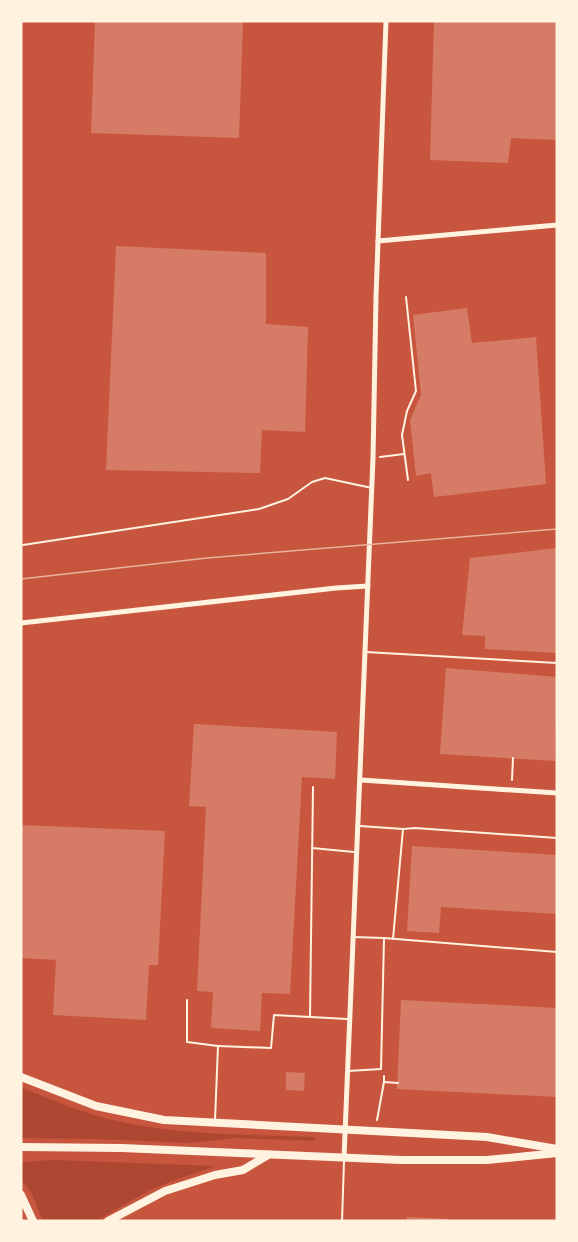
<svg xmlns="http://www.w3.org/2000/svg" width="578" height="1242" viewBox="0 0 578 1242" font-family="'Space Grotesk',sans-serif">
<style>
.green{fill:#ae4732}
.building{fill:#d67c66}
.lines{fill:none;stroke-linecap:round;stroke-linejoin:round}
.path{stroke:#fff3e0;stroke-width:2}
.service{stroke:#fff3e0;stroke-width:2}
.minor{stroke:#fff3e0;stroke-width:5}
.primary{stroke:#fff3e0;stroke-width:8}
.tram{stroke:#e9b49f;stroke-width:1.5}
</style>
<rect width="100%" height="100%" fill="#c8553d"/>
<g class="green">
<path d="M21,1087C51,1100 81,1112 112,1120C178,1136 248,1134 315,1137L314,1141L236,1138L189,1143L99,1139L21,1138Z"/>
<polygon points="54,1160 216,1166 172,1181 150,1190 96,1221 43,1221 31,1192 21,1180 21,1162"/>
</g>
<g class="building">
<polygon points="95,21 243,21 239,138 91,133"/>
<polygon points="434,21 557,21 557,140 511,138 508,163 430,160"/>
<polygon points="116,246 266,253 266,324 308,327 305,432 262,430 260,473 106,470"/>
<polygon points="467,308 472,343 536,337 546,484 434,497 431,473 416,476 410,420 421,395 413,315"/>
<polygon points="557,548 557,653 485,649 485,636 462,635 470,558"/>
<polygon points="446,668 557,677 555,761 440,754"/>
<polygon points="194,724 337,732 335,779 302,777 290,994 262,993 260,1031 211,1028 213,992 197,991 206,807 189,806"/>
<polygon points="21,825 165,831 158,965 149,965 146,1020 53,1015 56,960 21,958"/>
<polygon points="412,846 557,855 557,914 441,907 439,933 407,931"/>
<polygon points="401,1000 557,1008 557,1097 397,1089"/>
<polygon points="286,1072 305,1073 304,1091 286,1090"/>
<polygon points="407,1217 448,1219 448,1221 407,1221"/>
</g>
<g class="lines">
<g class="path">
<polyline points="406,297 416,391 407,411 402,435 408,480"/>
<polyline points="380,457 404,454"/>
<polyline points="512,780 513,758"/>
<polyline points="384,1082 398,1083"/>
<polyline points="377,1120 384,1082 384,1076"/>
</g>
<g class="service">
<polyline points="23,545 259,509 288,499 312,482 325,478 372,488"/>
<polyline points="366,652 557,663"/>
<polyline points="360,826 403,829 393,939"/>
<polyline points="403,829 415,828 557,838"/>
<polyline points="312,848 354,852"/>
<polyline points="384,938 557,952"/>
<polyline points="187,1000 187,1042 218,1046 215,1120"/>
<polyline points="310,1016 313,787"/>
<polyline points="218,1046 271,1048 274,1015 347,1019"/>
<polyline points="348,1071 381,1069 384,938 353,937"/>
<polyline points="342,1221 344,1161"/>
</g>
<g class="minor">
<polyline points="378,241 557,225"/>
<polyline points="21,623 336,588 368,586"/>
<polyline points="361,780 557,793"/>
<polyline points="344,1158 373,458 376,297 386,21"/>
</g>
<g class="primary">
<polyline points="21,1077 96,1106 164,1120 487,1137 557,1149"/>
<polyline points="21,1147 122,1148 401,1160 487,1160 557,1153"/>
<polyline points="21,1195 33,1221"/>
<polyline points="108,1221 165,1191 215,1175 243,1170 268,1155"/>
</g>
<polyline class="tram" points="21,579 207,558 557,529"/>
</g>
<rect width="578" height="1242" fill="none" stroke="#fff3e0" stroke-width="45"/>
</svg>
